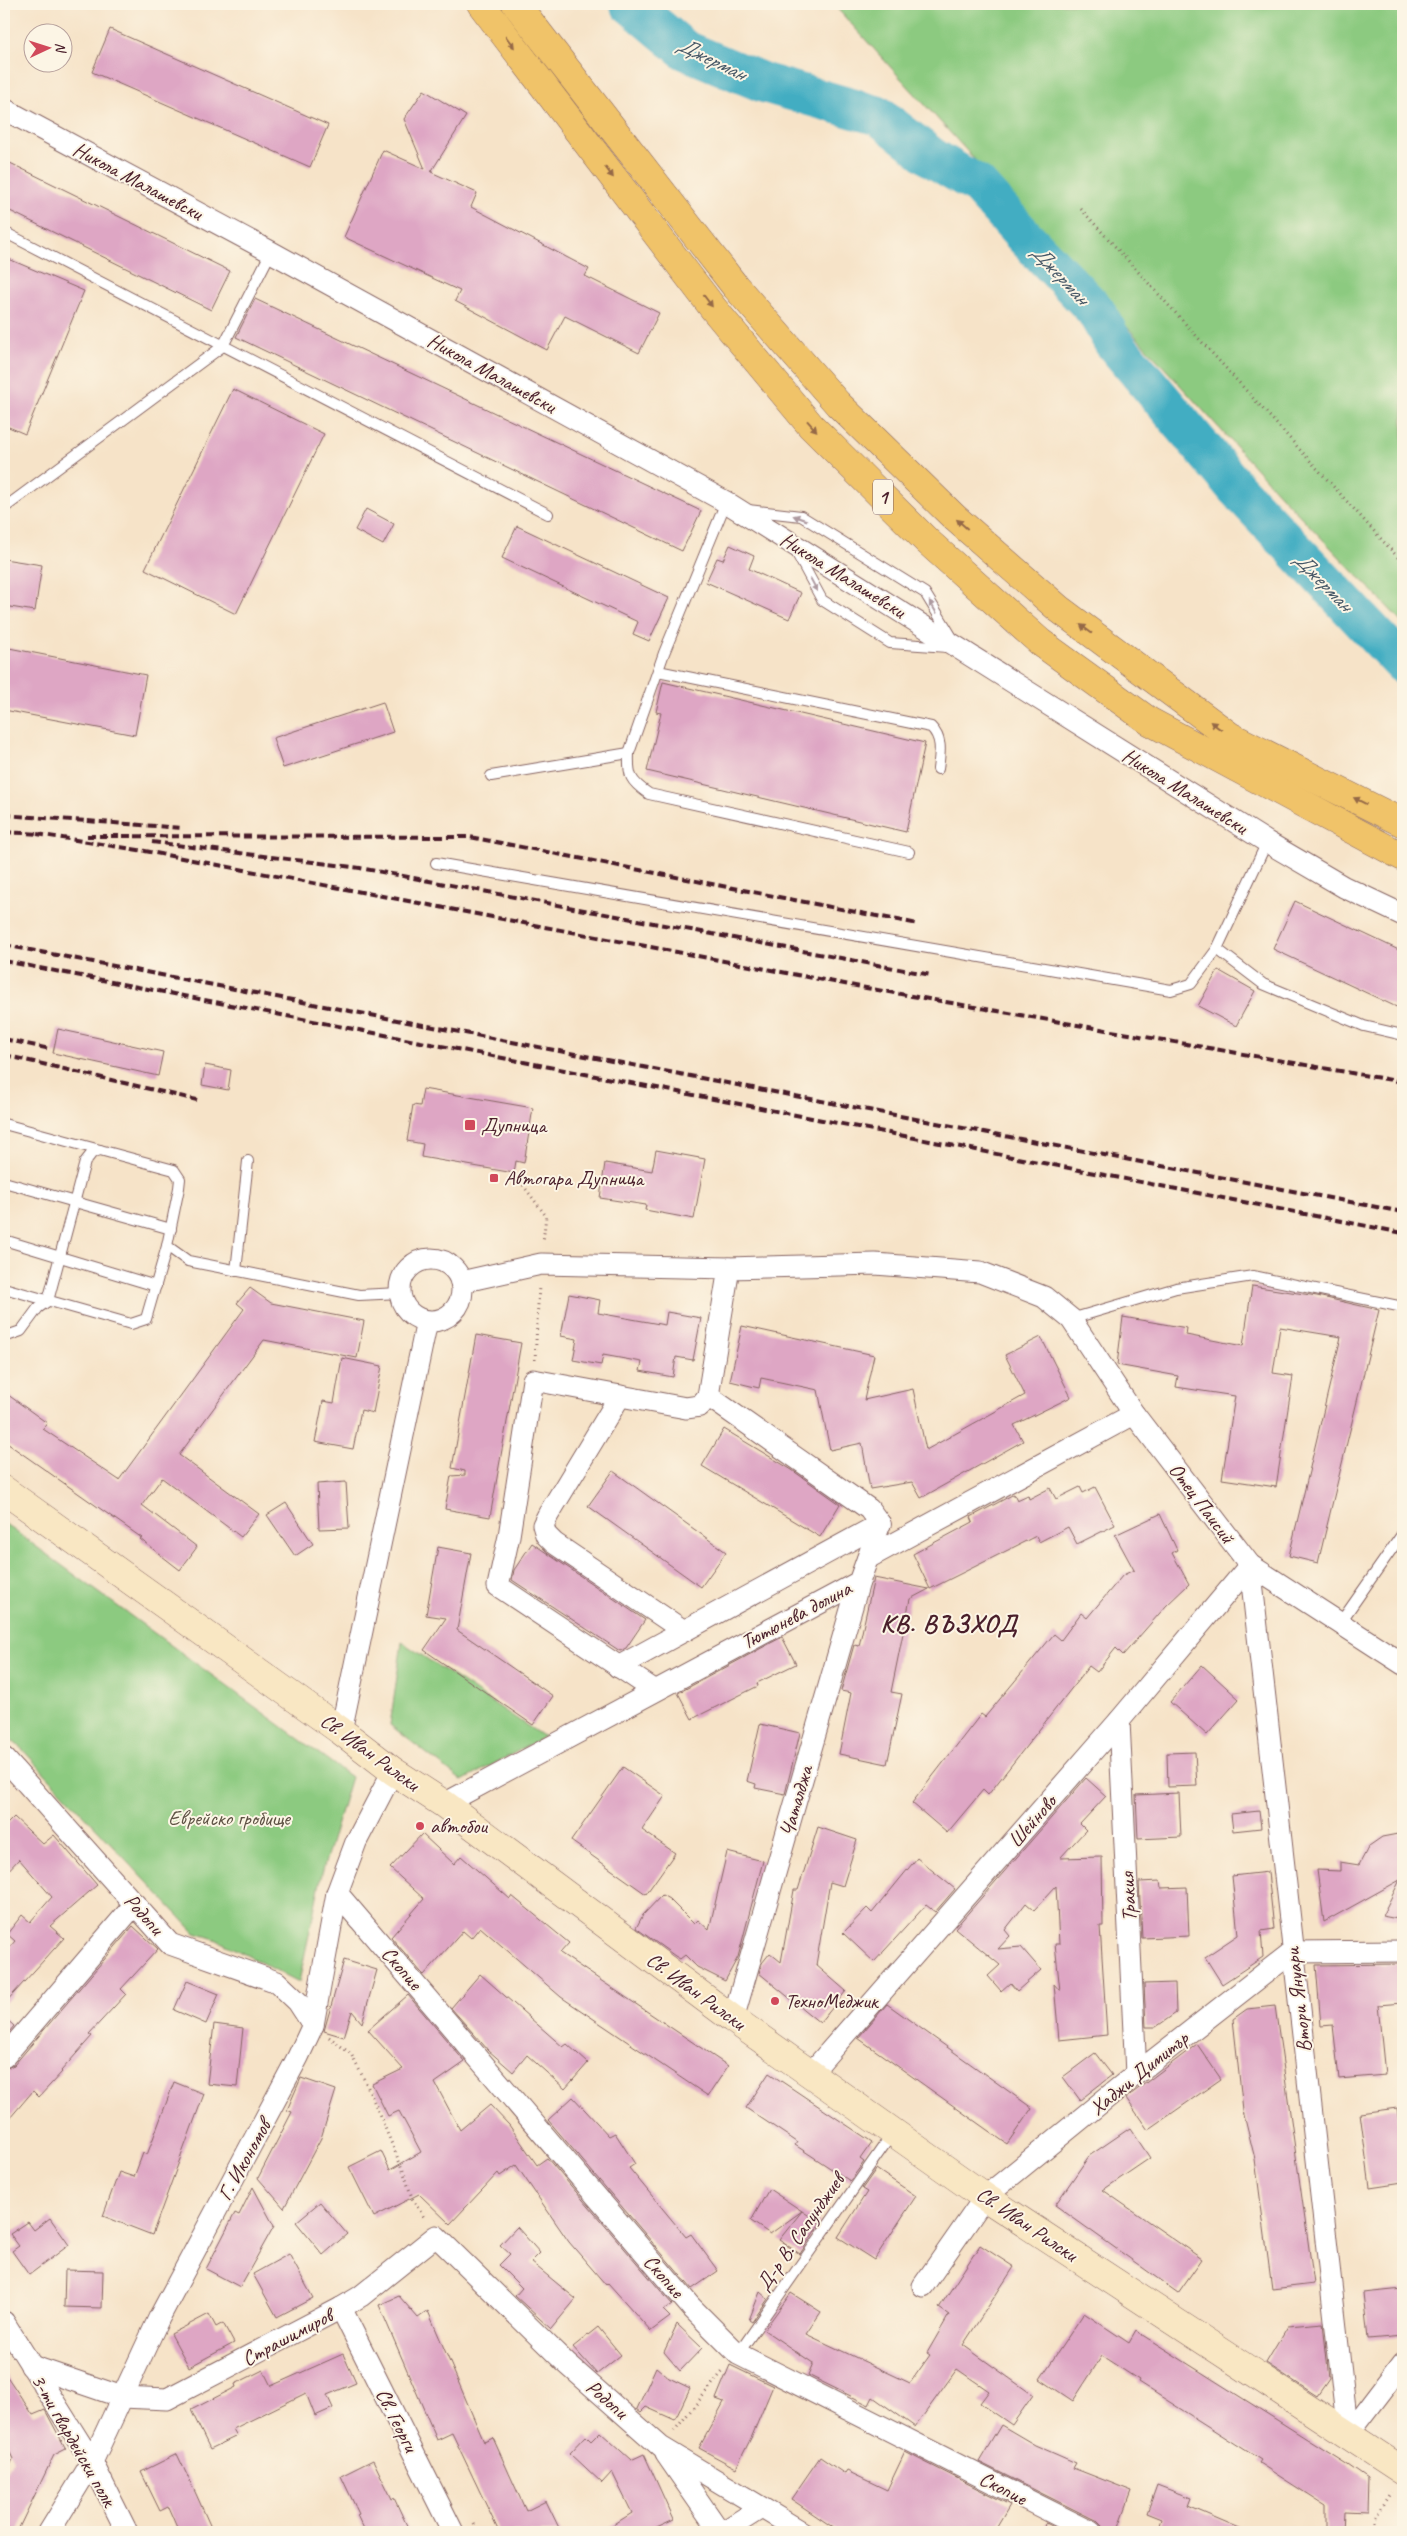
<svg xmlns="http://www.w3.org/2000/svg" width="1407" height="2536" viewBox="0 0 1407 2536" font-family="Caveat,sans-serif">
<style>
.green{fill:#8cca80;stroke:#6b7456}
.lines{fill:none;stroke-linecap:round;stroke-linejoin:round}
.river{stroke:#43adc2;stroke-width:40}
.building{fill:#dea6c4}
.lane-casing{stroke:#866462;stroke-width:12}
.street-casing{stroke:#866462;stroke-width:23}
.secondary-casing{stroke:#866462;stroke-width:29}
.primary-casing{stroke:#866462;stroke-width:29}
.path{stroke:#866462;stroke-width:3;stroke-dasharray:1 4;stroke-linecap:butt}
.lane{stroke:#fff;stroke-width:10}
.street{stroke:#fff;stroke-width:21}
.secondary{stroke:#f9e7c3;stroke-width:28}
.primary{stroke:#f0c369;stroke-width:28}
.rail{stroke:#4a1f2b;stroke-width:4;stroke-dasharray:8 4;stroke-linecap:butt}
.oneway{fill:#956947}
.oneway2{fill:#ae9aa0}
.poi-dot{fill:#d1495b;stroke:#fcf5e5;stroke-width:2}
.labels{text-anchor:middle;stroke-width:4;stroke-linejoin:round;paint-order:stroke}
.shield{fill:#fcf5e5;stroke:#7f5f63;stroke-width:1}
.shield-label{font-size:20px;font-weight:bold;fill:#4a1f2b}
.street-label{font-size:21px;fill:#4a1f2b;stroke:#fcf5e5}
.poi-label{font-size:21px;fill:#4a1f2b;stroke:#fcf5e5;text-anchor:start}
.park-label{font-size:21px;fill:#5e5244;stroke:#fcf5e5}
.water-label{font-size:22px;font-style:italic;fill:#475867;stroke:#fcf5e5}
.district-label{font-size:26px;font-weight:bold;letter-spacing:1px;fill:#4a1f2b;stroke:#fcf5e5}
</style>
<rect width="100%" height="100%" fill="#fcf5e5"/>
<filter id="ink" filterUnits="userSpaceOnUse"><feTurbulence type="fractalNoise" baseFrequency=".02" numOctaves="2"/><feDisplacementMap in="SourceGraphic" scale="10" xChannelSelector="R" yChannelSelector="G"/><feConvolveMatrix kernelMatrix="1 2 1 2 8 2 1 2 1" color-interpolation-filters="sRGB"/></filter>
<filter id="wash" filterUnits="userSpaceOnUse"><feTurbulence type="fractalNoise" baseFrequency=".0096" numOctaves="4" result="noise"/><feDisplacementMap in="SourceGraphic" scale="20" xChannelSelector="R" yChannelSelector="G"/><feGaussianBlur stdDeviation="1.12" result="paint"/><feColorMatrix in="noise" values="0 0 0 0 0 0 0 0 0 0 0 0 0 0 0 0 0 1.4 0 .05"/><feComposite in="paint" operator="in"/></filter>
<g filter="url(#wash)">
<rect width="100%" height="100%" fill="#f6e3c8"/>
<g class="green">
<polygon points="833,4 1403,4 1403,623 1282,497"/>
<polygon points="4,1523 351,1777 322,1873 299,1982 215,1939 195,1933 22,1749 4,1734"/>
<polygon points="402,1642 544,1737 462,1781 390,1725"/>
</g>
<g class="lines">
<polyline class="river" points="630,4 685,50 764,83 879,116 933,158 978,185 1021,233 1095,310 1113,342 1237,489 1403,664"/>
</g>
<g id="blocks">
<g class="building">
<polygon points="110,29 328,125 310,167 92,72"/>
<polygon points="424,90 466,116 431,172 477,193 471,207 589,269 585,276 659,313 639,353 565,316 547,350 455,301 460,291 344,237 383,150 425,169 404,119"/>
<polygon points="4,160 230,271 211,310 4,208"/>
<polygon points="4,257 84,291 25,434 4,425"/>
<polygon points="255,299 701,511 682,551 236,337"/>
<polygon points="233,389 324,434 236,614 145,569"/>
<polygon points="366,509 394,524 383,545 355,530"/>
<polygon points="517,526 669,598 649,641 633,634 638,622 502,558"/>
<polygon points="730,545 754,556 749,569 801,593 789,619 706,582 717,558 723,560"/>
<polygon points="4,559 42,565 35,611 4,606"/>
<polygon points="4,647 146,675 135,735 4,710"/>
<polygon points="663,682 925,743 906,832 647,771 661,713 656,712"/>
<polygon points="383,702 393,732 283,768 273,738"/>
<polygon points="1295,901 1403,952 1403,1010 1273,949"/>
<polygon points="1218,970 1255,991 1236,1026 1198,1006"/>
<polygon points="58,1029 163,1052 158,1076 53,1053"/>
<polygon points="205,1065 231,1070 228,1090 202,1085"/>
<polygon points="423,1089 533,1108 524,1163 516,1161 514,1173 421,1157 423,1144 407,1141 413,1105 420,1106"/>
<polygon points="656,1150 705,1159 694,1219 645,1210 646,1205 600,1198 605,1163 652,1171"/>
<polygon points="1252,1286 1317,1296 1379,1310 1318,1563 1289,1556 1341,1337 1280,1327 1273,1373 1293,1376 1276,1487 1222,1479 1235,1396 1176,1387 1178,1376 1117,1365 1123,1317 1187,1328 1186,1335 1243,1346"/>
<polygon points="250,1288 271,1303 364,1321 357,1358 264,1340 179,1455 259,1514 241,1537 162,1478 142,1505 197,1547 180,1570 140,1539 142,1538 4,1441 4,1392 47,1423 43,1429 119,1480 244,1309 237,1303"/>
<polygon points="569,1294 600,1300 598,1313 665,1325 667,1312 701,1318 693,1360 676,1357 673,1377 640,1371 642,1362 603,1355 601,1365 573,1360 577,1339 561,1336"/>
<polygon points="742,1326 874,1355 864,1400 913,1389 926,1450 1025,1395 1005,1355 1041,1337 1071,1397 1014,1425 1023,1441 921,1498 912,1482 870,1489 862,1443 830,1450 818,1390 761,1378 759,1388 730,1381"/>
<polygon points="476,1335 521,1343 490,1517 445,1509 451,1476 465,1475 465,1471 452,1468"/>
<polygon points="342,1358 382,1366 373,1413 361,1410 353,1449 315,1442 323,1401 334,1403"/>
<polygon points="724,1429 792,1470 840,1504 820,1537 702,1466"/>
<polygon points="613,1471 726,1552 701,1587 588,1506"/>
<polygon points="346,1482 349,1528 319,1529 317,1484"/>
<polygon points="1080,1487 1083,1493 1095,1487 1115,1525 1077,1544 1068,1527 1039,1542 1036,1536 930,1589 913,1554 973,1522 971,1517 1014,1494 1017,1500 1028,1495 1029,1499 1050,1488 1056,1499"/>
<polygon points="286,1503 313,1544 295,1556 267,1515"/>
<polygon points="1160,1514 1177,1550 1172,1553 1189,1584 1166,1606 1123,1655 1116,1648 1097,1672 1089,1666 988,1795 983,1790 947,1833 912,1803 981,1714 985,1717 1054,1634 1061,1640 1081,1613 1087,1618 1123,1575 1134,1570 1115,1535"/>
<polygon points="532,1543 645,1620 626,1648 620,1651 512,1580 514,1570"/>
<polygon points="438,1547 471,1553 457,1630 553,1696 533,1725 424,1650 446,1618 426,1615"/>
<polygon points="874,1578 929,1589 910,1599 891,1692 902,1694 887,1764 839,1754 851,1693 841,1691 854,1645 859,1646"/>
<polygon points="782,1637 796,1664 757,1683 758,1686 692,1719 678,1693"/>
<polygon points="1202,1665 1239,1699 1207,1735 1170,1702"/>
<polygon points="760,1724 800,1733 785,1794 755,1788 756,1784 747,1781"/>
<polygon points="1195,1752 1197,1786 1168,1787 1167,1753"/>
<polygon points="623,1767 665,1796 642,1830 675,1853 646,1894 571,1841"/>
<polygon points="1086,1778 1106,1796 1080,1824 1086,1830 1060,1858 1102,1857 1103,1926 1100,1926 1107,2035 1059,2040 1054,1984 1060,1991 1055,1944 1059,1944 1056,1886 1034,1910 1026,1903 1005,1930 1010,1936 998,1949 1021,1947 1041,1970 1017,1991 1010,1983 1001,1991 988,1976 1000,1965 955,1928"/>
<polygon points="1179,1793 1181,1837 1138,1839 1136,1795"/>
<polygon points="1259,1811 1261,1828 1233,1831 1231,1814"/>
<polygon points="14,1817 43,1844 54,1835 97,1885 50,1926 64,1938 4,2004 4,1954 15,1941 7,1934 22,1915 30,1922 52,1897 19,1859 4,1875 4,1827"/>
<polygon points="818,1827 857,1840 843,1886 830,1882 816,1965 846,1991 820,2023 759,1973 762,1963 770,1953 781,1962 794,1890 798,1890"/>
<polygon points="1403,1833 1403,1920 1382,1916 1400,1880 1324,1922 1317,1870 1340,1871 1340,1862 1359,1865 1369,1846 1382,1837"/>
<polygon points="422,1834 454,1864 461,1856 510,1899 512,1896 569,1943 560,1953 728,2066 708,2096 561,1997 480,1927 471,1938 463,1931 424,1975 421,1972 391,1937 424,1899 390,1868"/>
<polygon points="727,1852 763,1861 738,1957 725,1981 697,1967 685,1955 680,1959 675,1956 636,1928 643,1915 662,1895 669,1899 694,1924 698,1920 709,1930"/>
<polygon points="917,1858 955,1889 935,1912 926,1905 874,1962 843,1933 867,1908 872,1913"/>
<polygon points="1268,1872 1274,1929 1261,1931 1263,1957 1222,1984 1205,1957 1238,1935 1232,1876"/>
<polygon points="1160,1881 1161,1888 1187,1887 1189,1936 1142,1938 1139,1882"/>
<polygon points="133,1926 158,1949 121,1989 126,1994 89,2034 92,2036 61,2071 62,2072 39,2097 33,2091 4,2125 4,2069 14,2065"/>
<polygon points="344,1960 377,1970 362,2023 352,2011 344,2037 324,2031"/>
<polygon points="1400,1964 1403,2003 1378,2005 1385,2075 1339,2079 1333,2025 1321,2026 1316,1965"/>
<polygon points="480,1974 563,2047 567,2044 588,2063 565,2089 527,2055 513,2072 488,2050 451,2008"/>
<polygon points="187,1981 219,1994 206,2024 174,2010"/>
<polygon points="1175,1983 1176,2013 1156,2027 1146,2027 1144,1984"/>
<polygon points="408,1995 465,2062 435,2083 460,2130 490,2105 509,2125 537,2165 547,2158 672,2304 663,2310 670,2317 651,2331 608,2283 606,2285 569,2242 516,2165 500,2176 498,2173 450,2224 419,2194 374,2217 349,2167 381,2151 390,2170 421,2152 399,2111 388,2116 372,2084 403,2069 368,2030"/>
<polygon points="887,2004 1032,2108 1007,2144 858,2038"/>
<polygon points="1275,2006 1314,2284 1272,2289 1255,2159 1243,2111 1233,2019 1247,2009"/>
<polygon points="4,2017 14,2026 4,2038"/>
<polygon points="214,2024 243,2028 237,2087 207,2084"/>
<polygon points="1197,2044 1221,2079 1148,2130 1126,2098"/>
<polygon points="1095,2053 1112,2075 1080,2100 1063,2077"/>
<polygon points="769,2073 872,2142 860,2159 864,2162 850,2181 795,2145 797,2142 746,2108"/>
<polygon points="301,2078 336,2090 321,2138 284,2208 258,2178 292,2112 287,2110"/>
<polygon points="174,2082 204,2094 152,2235 103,2216 119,2172 134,2177 143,2153 147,2155"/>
<polygon points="573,2097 609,2136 615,2133 635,2164 629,2168 686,2237 691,2234 718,2271 692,2289 548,2120"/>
<polygon points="1397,2108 1403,2154 1403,2182 1370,2187 1360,2113"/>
<polygon points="1130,2128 1150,2158 1103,2190 1202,2259 1178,2293 1055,2205 1089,2156"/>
<polygon points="876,2169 916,2196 874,2260 838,2237 867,2192 862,2189"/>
<polygon points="253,2187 274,2226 240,2287 206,2269 235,2213 239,2215"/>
<polygon points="769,2189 802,2211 770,2234 751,2221"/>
<polygon points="320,2202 347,2234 323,2255 296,2222"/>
<polygon points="802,2211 820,2223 800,2254 779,2240"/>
<polygon points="50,2218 69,2245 29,2275 12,2251 19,2246 10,2234 28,2222 34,2230"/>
<polygon points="517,2227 540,2253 531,2262 576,2299 551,2329 515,2296 522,2288 499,2265 510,2254 500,2245"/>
<polygon points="980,2245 1014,2267 963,2345 1033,2395 1012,2425 980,2403 989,2391 957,2369 915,2427 873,2397 869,2405 808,2375 813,2363 764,2330 791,2293 821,2312 806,2334 910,2383 930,2355 927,2353 949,2315 939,2308"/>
<polygon points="289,2254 313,2298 277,2317 253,2274"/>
<polygon points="65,2270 103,2271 102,2308 64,2307"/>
<polygon points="1403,2289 1403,2336 1368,2339 1363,2293"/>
<polygon points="760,2292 768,2299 752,2322 749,2320"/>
<polygon points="399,2296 418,2318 428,2311 484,2442 493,2438 526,2511 546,2501 561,2532 499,2532 452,2433 437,2440 379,2305"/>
<polygon points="1084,2313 1129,2343 1136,2331 1345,2463 1368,2479 1367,2512 1344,2511 1343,2532 1326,2532 1326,2506 1259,2463 1261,2460 1138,2382 1139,2380 1102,2356 1073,2401 1040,2379"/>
<polygon points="209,2314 216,2327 223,2323 234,2343 189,2367 171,2334"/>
<polygon points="1323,2323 1329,2379 1317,2396 1266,2363 1288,2326"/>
<polygon points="677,2324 702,2348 680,2371 664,2352"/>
<polygon points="598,2327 621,2355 597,2374 573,2347"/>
<polygon points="343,2354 356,2383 327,2395 333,2408 315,2416 306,2393 233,2429 237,2436 210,2449 191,2410 236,2387 235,2384 263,2370 271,2386"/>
<polygon points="730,2365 773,2386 752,2436 736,2468 699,2448 724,2402 716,2399"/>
<polygon points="656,2367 669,2378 690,2388 675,2420 646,2407 641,2412 637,2409"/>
<polygon points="4,2372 33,2415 45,2410 66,2449 54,2455 17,2532 4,2526 4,2478 13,2459 4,2440"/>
<polygon points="1001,2425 1035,2445 1076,2463 1073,2468 1132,2491 1117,2532 1103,2532 1102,2526 1097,2521 979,2462"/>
<polygon points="600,2432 631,2460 644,2454 674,2520 648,2532 602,2532 632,2513 612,2472 602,2483 570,2453 586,2436 591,2441"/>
<polygon points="905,2452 1010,2505 994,2532 840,2532 791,2499 820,2457 845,2474 847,2471 887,2490"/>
<polygon points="177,2454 196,2494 213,2532 179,2532 168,2507 160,2511 141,2472"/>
<polygon points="373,2460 392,2499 394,2498 410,2532 365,2532 357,2515 359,2514 341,2476"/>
<polygon points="1157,2485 1191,2498 1188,2506 1249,2532 1171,2532 1159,2528 1162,2519 1147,2513"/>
<polygon points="1046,2523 1064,2532 1044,2532"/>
</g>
</g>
</g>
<g filter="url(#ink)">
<use href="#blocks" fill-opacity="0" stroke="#866462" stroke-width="1"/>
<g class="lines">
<g class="lane-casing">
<g id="lane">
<polyline points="4,232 548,514"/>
<path d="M726,502L664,653L629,753C628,776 630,781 649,794L909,852"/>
<polyline points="4,508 223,346 271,252"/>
<polyline points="748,510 801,516 925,593 953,639"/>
<polyline points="795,550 822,600 890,643 948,647"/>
<path d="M658,671L931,727C943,739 940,753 938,769"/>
<polyline points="491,776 629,753"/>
<polyline points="436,863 1171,990 1191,984 1217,949 1267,842"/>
<polyline points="1217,949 1263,984 1364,1026 1403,1035"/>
<polyline points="4,1124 100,1150"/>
<polyline points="4,1182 171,1229"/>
<polyline points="4,1240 156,1286"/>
<polyline points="236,1271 248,1161"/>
<polyline points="4,1288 131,1324 146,1319 167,1246"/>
<polyline points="1071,1319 1176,1288 1253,1276 1403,1307"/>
<polyline points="4,1337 21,1331 38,1308 48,1301 85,1162 92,1153 100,1150 174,1170 180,1179 179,1188 167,1246 188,1261 359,1295 400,1293"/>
<polyline points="1340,1623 1403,1533"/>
<polyline points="738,2354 892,2134"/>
</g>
</g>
<g class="street-casing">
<g id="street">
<polyline points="4,109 271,252 726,502 1267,842 1344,887 1403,915"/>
<circle cx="431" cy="1290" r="31"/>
<polyline points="461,1282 541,1264 729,1268 875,1264 980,1272 1044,1297 1071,1319 1134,1414 1250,1565 1403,1664"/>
<polyline points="620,1396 548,1515 543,1525 546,1535 554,1543 684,1631"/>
<polyline points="708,1396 869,1509 880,1524"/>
<polyline points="868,1558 1134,1414"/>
<polyline points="1250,1565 1348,2435"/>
<polyline points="618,1667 880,1524"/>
<polyline points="654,1690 498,1586 509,1536 533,1380 686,1408 700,1406 708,1396 729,1268"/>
<polyline points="1119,1721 1136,2074"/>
<polyline points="341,1731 427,1321"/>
<polyline points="4,1758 170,1944 277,1982 298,2002 313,2025"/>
<polyline points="444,1804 859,1582 880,1524"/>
<polyline points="337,1893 691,2307 738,2354 1091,2532"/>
<polyline points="733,2019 859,1582"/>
<polyline points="4,2057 135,1904"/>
<polyline points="810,2074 1119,1721 1250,1565"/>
<polyline points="923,2286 985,2197 1136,2074 1292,1952 1403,1951"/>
<polyline points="341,2308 453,2532"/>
<polyline points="4,2322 92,2462 127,2532"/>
<polyline points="31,2366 122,2397 167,2399 341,2308 361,2296 436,2236 566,2363 661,2447 802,2532"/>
<polyline points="1348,2435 1403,2363"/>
<polyline points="666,2454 720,2532"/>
<polyline points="49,2532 92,2462 159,2318 298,2057 313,2025 337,1893 356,1842 393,1771"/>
<polyline points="723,2532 761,2508"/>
</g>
</g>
<g class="secondary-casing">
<polyline id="secondary" points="4,1490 341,1731 393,1771 444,1804 733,2019 985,2197 1403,2471"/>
</g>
<g class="primary-casing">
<g id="primary">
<polyline points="481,4 713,308 811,426 927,541 1040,642 1149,721 1403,857"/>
<polyline points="516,4 735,286 838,404 954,517 1059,609 1230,736 1403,823"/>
</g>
</g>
<g class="path">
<polyline points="1081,209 1403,563"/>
<polyline points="514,1173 546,1216 543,1242"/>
<polyline points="535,1360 539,1286"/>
<polyline points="329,2037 351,2054 367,2085 404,2173 412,2198 425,2219"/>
<polyline points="674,2431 724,2370"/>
<polyline points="474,2524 478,2532"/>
<polyline points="1374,2532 1374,2518 1391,2492"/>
</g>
<use href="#lane" class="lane"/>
<use href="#street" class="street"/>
<use href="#secondary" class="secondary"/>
<use href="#primary" class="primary"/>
<g class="rail">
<polyline points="4,815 182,828"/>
<polyline points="4,832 42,834"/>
<polyline points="37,834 145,851 866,988 1403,1082"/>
<polyline points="87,836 470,837 918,924"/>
<polyline points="152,842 360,868 931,975"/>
<polyline points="4,945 1403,1212"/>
<polyline points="4,961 1403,1233"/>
<polyline points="4,1039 50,1049"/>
<polyline points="4,1055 197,1100"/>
</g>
</g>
<defs><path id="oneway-solid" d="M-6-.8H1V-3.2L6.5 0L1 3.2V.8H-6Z" transform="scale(1.25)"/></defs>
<g class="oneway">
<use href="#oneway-solid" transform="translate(510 42) rotate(53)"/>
<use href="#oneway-solid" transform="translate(609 172) rotate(53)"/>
<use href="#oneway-solid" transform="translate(708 301) rotate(53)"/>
<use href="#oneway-solid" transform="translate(812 426) rotate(48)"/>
<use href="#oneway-solid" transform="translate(962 524) rotate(-139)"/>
<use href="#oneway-solid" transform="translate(1086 629) rotate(-143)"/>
<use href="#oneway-solid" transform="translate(1216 726) rotate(-143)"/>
<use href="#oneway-solid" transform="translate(1360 801) rotate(-153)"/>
</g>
<g class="oneway2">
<use href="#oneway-solid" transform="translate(800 518) rotate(-161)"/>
<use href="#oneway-solid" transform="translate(814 585) rotate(62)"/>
<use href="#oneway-solid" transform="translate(933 607) rotate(-121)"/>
</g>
</g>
<g class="poi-dot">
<rect x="464" y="1119" width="12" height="12" rx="2.5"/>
<rect x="489" y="1173" width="10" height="10" rx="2.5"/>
<circle cx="420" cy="1826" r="5"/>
<circle cx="775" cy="2001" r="5"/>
</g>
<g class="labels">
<rect class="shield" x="873" y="479.5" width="20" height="35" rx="4"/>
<g class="shield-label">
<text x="883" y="504">1</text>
</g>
<g class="street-label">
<text transform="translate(138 181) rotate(28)" y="7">Никола Малашевски</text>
<text transform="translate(492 373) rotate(29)" y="7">Никола Малашевски</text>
<text transform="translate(843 575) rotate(32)" y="7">Никола Малашевски</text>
<text transform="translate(1185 791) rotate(32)" y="7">Никола Малашевски</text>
<text transform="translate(1202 1503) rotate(53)" y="7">Отец Паисий</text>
<text transform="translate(796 1615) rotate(-28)" y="7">Тютюнева долина</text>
<text transform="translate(370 1752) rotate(36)" y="7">Св. Иван Рилски</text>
<text transform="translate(796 1801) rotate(-74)" y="7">Чаталджа</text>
<text transform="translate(1032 1821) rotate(-49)" y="7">Шейново</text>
<text transform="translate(1128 1897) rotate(-93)" y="7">Тракия</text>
<text transform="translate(144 1914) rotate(48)" y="7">Родопи</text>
<text transform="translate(402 1968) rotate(49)" y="7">Скопие</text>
<text transform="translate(696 1991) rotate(36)" y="7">Св. Иван Рилски</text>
<text transform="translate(1298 2000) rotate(-97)" y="7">Втори Януари</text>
<text transform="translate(1139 2073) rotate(-39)" y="7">Хаджи Димитър</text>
<text transform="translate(244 2160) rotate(-61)" y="7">Г. Икономов</text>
<text transform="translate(1027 2224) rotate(34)" y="7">Св. Иван Рилски</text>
<text transform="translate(800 2232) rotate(-55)" y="7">Д-р В. Сапунджиев</text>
<text transform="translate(664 2276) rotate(49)" y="7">Скопие</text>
<text transform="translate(287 2337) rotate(-28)" y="7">Страшимиров</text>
<text transform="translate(607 2399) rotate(41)" y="7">Родопи</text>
<text transform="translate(397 2420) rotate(63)" y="7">Св. Георги</text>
<text transform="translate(74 2440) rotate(60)" y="7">3-ти гвардейски полк</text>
<text transform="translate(1003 2488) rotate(27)" y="7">Скопие</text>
</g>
<g class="poi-label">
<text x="481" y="1132">Дупница</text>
<text x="504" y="1185">Автогара Дупница</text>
<text x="430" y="1833">автобои</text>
<text x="785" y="2008">ТехноМеджик</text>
</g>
<g class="park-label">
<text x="229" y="1825">Еврейско гробище</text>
</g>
<g class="water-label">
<text transform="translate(712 58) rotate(26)" y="8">Джерман</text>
<text transform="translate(1061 274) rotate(47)" y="8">Джерман</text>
<text transform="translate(1324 581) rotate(46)" y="8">Джерман</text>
</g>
<g class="district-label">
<text x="949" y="1632">КВ. ВЪЗХОД</text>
</g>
</g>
<rect width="1407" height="2536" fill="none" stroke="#fcf5e5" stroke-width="20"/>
<g transform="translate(48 48) rotate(86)"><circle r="24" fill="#fcf5e5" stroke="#b59f9b"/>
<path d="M0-4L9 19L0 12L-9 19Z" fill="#d1495b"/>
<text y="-8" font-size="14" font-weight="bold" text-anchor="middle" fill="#4a1f2b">N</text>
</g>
</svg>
